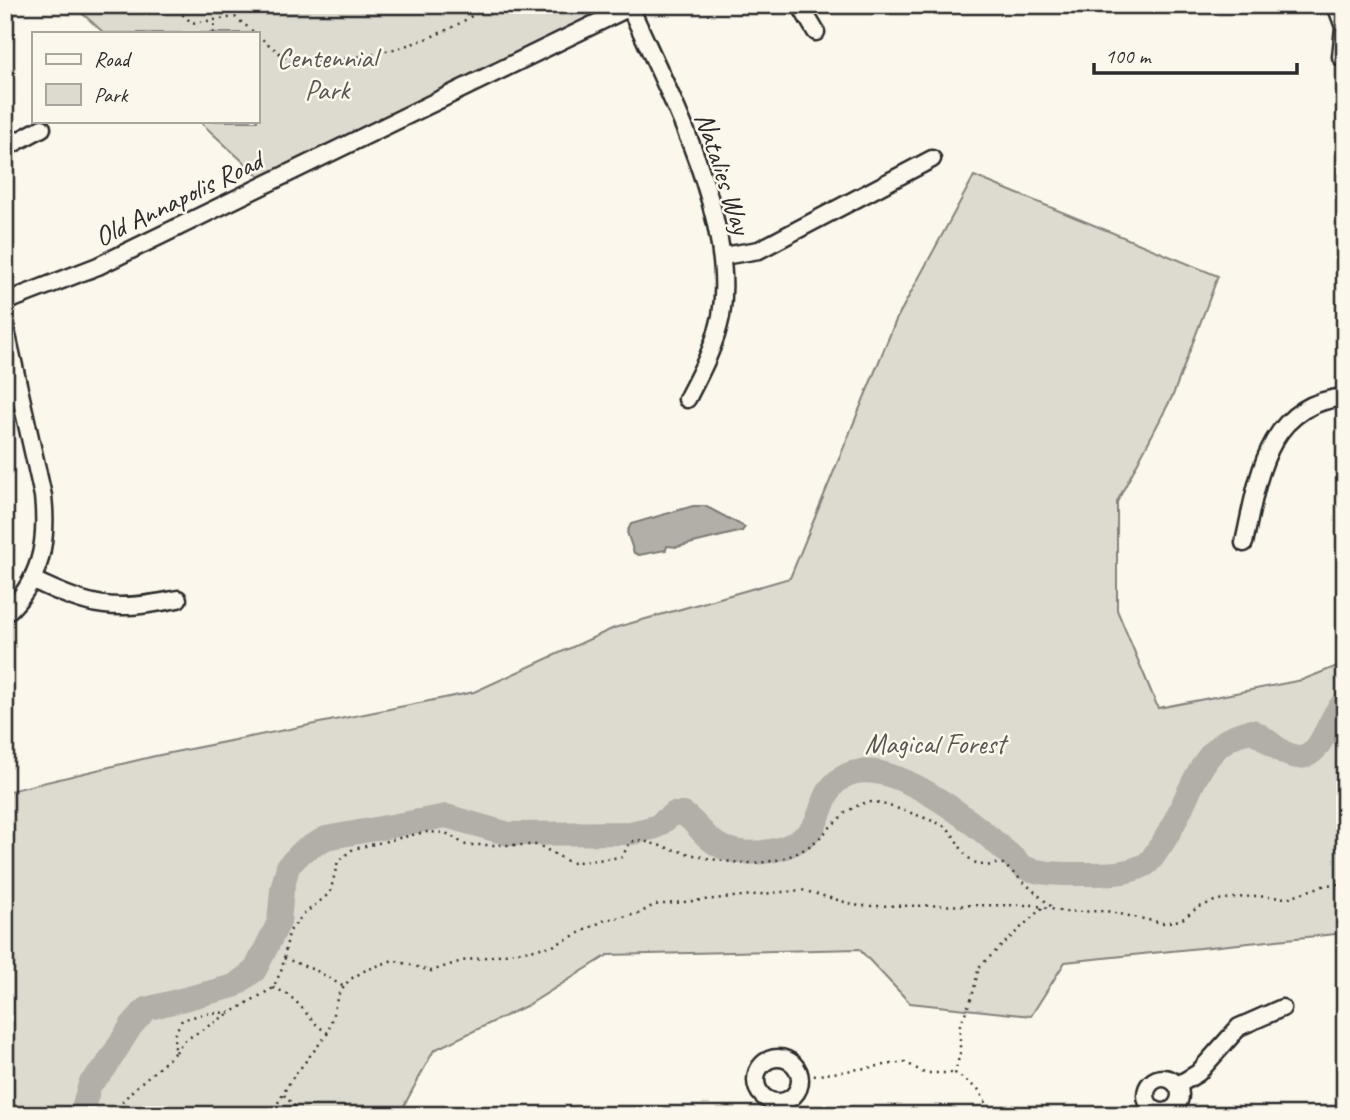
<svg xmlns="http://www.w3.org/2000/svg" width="1350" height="1120" viewBox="0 0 1350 1120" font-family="Caveat,sans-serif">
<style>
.green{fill:#dddad0;stroke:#84827e;stroke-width:2}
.water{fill:#b1afa7;stroke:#7b7a75;stroke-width:2}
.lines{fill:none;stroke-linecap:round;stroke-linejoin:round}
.river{stroke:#b1afa7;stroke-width:24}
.minor-casing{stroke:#2b2b2b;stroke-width:21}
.path{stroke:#2b2b2b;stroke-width:2.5;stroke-dasharray:2 5;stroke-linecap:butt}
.minor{stroke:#fbf7ec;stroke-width:16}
.labels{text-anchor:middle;stroke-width:5;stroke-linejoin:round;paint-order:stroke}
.park-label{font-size:28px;fill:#585754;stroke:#fbf7ec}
.street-label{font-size:28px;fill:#2b2b2b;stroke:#fbf7ec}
</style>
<rect width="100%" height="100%" fill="#fbf7ec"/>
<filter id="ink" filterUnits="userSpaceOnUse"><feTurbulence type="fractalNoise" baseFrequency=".0143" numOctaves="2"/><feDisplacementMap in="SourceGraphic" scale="14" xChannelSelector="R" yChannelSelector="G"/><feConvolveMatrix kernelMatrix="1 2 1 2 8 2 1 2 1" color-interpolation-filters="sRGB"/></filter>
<g filter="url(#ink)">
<g class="green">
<polygon points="73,5 619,5 262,179 199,121 257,121 257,33 104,33"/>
<polygon points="974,176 1218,276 1173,395 1117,502 1117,610 1158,708 1302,680 1345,663 1345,933 1065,962 1031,1016 910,1003 859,949 608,955 528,1005 434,1050 399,1115 5,1115 5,792 155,756 474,692 614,628 790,578 896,320"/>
</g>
<polygon class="water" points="693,506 705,506 745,527 742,531 677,547 667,546 666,550 639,555 634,553 627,532 631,524"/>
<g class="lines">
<path class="river" d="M81,1115L90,1084L105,1068L131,1026L146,1009L234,986L255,970L279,922L282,890L288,866L303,851L326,838L446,816L509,834L631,833L656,827L673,814H684C698,824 705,839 720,846C747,860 802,852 816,822C824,805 826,787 843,777C891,748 990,836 1023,867C1043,875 1065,874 1087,874C1106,874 1127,874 1145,865C1151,862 1155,854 1159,848C1189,809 1196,738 1252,731C1265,737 1274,747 1285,753C1323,772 1325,716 1345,702"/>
<g class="minor-casing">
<g id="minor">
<polyline points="800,5 816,32"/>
<polyline points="1336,5 1344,27 1341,57"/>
<path d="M630,7C669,94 737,219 721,316C715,346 701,372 687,399"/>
<polyline points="5,148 42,128"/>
<polyline points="723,256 759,250 932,159"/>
<polyline points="5,302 98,266 634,5"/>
<path d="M5,326L43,496C48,543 41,581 5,614"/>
<path d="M1244,543C1258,480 1265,404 1345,397"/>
<path d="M33,580C92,608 113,612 178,599"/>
<circle cx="778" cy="1080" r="22"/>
<circle cx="1163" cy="1095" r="17"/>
<polyline points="1178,1085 1198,1073 1239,1027 1282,1008"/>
</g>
</g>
<g class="path">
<polyline points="172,5 192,23 235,17 255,33"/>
<polyline points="124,9 130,5"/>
<polyline points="213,33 215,21"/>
<path d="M257,35L293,64C359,60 434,47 487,5"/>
<polyline points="284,958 317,971 344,987"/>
<path d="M273,988C301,996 306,1021 328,1033"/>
<polyline points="176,1052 182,1042 228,1014"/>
<polyline points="800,1078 905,1062 924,1073 955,1073"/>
<polyline points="284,1095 303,1115"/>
<path d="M116,1115C125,1089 157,1073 175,1052L174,1035L182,1020L203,1014L232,1012L273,988L282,969L289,932L304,914L330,893L338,861L353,849L425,832L446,833L466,845H538L571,863L622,857L630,842L639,840C694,854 755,880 808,847C829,833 846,803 872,802C881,802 940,822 947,828C958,838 963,862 983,865C990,867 996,862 1003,864L1053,908"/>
<polyline points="271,1115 291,1080 328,1033 338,995 349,980 364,971 393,960 431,971 462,961 553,946 605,920 638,914 654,905 802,890 859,906 1033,905 1065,912 1106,911 1162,923 1181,920 1197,908 1217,900 1255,896 1286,898 1326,885 1345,883"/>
<polyline points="992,1115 979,1090 955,1073 960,1053 960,1025 972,997 979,967 1044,906"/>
</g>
<use href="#minor" class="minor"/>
</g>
</g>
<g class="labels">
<g class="park-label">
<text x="327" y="67">Centennial<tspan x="327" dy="32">Park</tspan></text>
<text x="935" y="753">Magical Forest</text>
</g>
<g class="street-label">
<text transform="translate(724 173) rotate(72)" y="10">Natalies Way</text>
<text transform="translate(178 198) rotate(-26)" y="10">Old Annapolis Road</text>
</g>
</g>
<rect width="1350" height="1120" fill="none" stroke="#fbf7ec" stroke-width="28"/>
<rect x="14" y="14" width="1322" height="1092" fill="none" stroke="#2b2b2b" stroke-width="2.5" filter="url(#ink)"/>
<rect x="32" y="32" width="228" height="91" fill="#fbf7ec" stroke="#a8a59f" stroke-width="2"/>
<rect x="46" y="54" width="35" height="10" fill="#fbf7ec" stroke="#a8a59f" stroke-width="2"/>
<text x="94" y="66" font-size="21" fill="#2b2b2b">Road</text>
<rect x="46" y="84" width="35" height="21" fill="#dddad0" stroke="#a8a59f" stroke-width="2"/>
<text x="94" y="102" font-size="21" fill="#2b2b2b">Park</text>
<path d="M1094 63v10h203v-10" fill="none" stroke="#2b2b2b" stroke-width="3.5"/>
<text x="1105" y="63" font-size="21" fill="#2b2b2b" stroke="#fbf7ec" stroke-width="5" paint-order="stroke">100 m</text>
</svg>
